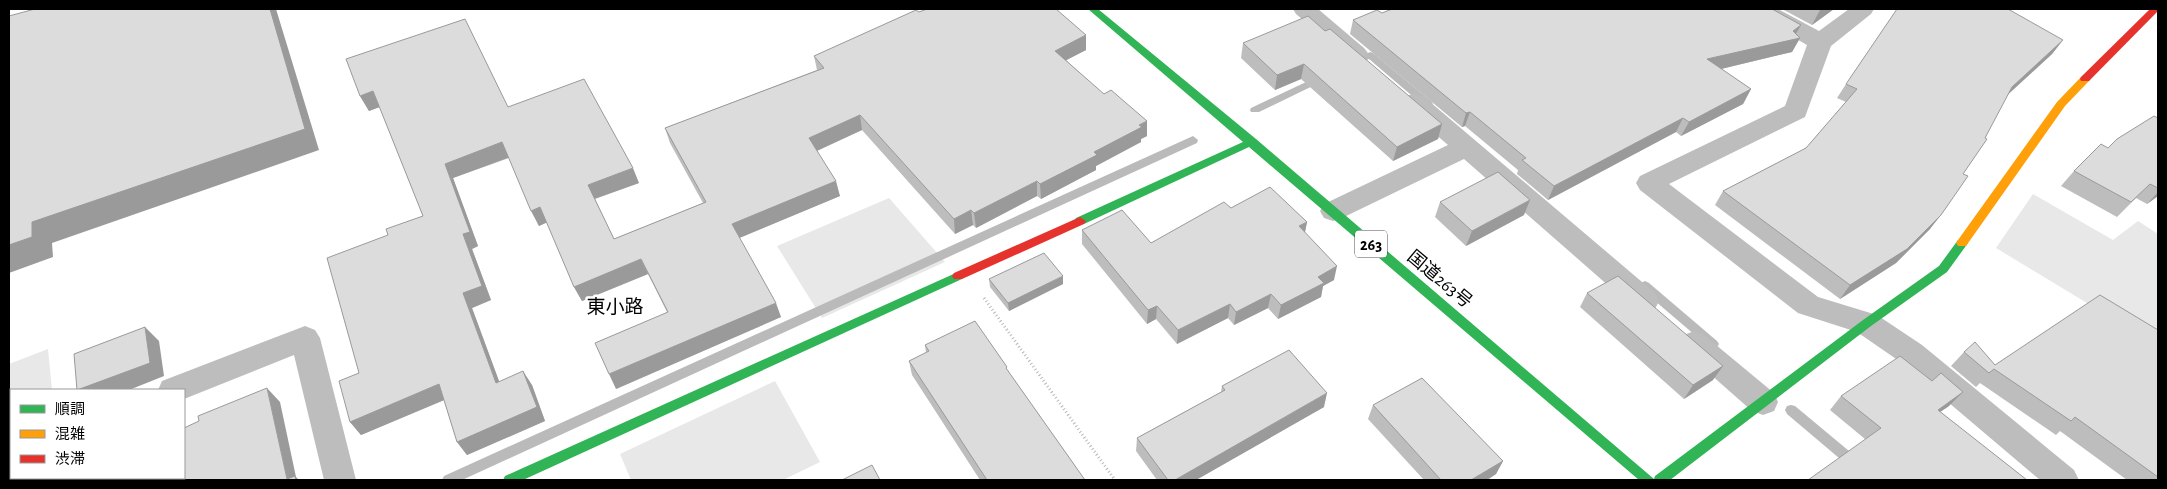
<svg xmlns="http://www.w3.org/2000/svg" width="2167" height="489" viewBox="0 0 2167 489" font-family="'Alegreya Sans','Noto Sans JP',sans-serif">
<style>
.green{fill:#e8e8e8}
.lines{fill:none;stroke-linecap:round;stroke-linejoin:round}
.stream{fill:#bababa;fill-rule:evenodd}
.path{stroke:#b8b8b8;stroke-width:3;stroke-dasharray:1 2.5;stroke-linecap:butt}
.street{fill:#bdbdbd;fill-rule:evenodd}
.fast{fill:#30b455;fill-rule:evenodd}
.slow{fill:#ff9f0a;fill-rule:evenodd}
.jam{fill:#e5322d;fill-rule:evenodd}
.wall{fill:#bdbdbd}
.shaded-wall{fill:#9a9a9a}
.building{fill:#dcdcdc;stroke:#9a9a9a}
.labels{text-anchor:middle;stroke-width:5;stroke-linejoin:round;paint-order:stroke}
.shield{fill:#fff;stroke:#4c4c4c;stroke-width:1}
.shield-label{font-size:16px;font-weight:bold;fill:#000}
.street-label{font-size:18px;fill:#000;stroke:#fff}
.neighbourhood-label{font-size:19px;fill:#000;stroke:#fff}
</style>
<rect width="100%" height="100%" fill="#fff"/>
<g class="green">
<polygon points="2033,194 2113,240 2138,221 2158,234 2158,346 1996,248"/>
<polygon points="889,198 945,262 822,318 777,246"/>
<polygon points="48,349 52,390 11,390 11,437 9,438 9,364"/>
<polygon points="775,381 820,462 783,480 631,480 620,454"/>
</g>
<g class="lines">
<g class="stream">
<polygon points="1370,52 1373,53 1432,102 1433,104 1432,106 1424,106 1369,59 1351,67 1346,64"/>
<polygon points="1321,75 1325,76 1326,78 1325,80 1259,112 1251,112 1250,110 1251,108"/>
<polygon points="1193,136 1198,140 1197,143 462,480 442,480 444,476"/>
<polygon points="1645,281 1649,283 1717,341 1719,344 1717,347 1713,349 1709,347 1641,289 1639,286 1641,283"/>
<polygon points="1791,405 1795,406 1879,476 1880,480 1865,480 1787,414 1785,410 1787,406"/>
</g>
<polyline class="path" points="984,298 1115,480"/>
<g class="street">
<polygon points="1293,9 1318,9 1364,48 1368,53 1364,58 1356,61 1348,58 1296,14"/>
<polygon points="1750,9 1778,9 1819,31 1849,9 1874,9 1871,14 1831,46 1805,117 1669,184 1818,297 1877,315 1922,345 2074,470 2079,480 2040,480 1902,363 1857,332 1798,313 1640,190 1636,183 1640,176 1785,106 1807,45 1753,14"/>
<polygon points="1414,94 1423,96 1655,293 1659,301 1655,309 1645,312 1635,309 1464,159 1342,218 1333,221 1324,218 1320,211 1324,204 1448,145 1405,108 1402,102 1405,96"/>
<polygon points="305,326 315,330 320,338 356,480 324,480 294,355 184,399 184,390 158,390 162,381"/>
<polygon points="1694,331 1704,335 1774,393 1778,402 1774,411 1763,415 1752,411 1684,351 1679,343 1684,335"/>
<polygon points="11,441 11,469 9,470 9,442"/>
</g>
<g class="fast">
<polygon points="1088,9 1098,9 1256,139 1654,479 1655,476 1863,320 1939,266 1958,240 1966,240 1968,243 1947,272 1871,326 1670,480 1639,480 1249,147 1084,224 1076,224 1074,221 1076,218 1243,142"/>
<polygon points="958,272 962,273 964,276 962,279 523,480 503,480 505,476"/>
</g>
<polygon class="slow" points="2085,76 2090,79 2089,81 2065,106 1966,246 1958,246 1956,243 1958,240 2057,102 2081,77"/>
<g class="jam">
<polygon points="2150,9 2158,9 2158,11 2089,81 2081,81 2080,79 2081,77"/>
<polygon points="1080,217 1086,221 1084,224 962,279 954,279 952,276 954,273"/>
</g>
</g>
<g class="wall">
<polygon points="1782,9 1834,9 1812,25"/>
<polygon points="919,12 1086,35 1086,50 1066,60 1147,136 1141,139 1141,142 1096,166 1096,170 1041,199 1037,196 976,228 973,225 955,234 862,130 817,151 840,196 739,238 781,317 616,389 667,312 648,274 582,301 574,287 547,222 539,226 509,158 453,178 478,246 472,249 491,300 472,308 499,382 532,385 545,421 467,455 457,442 444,400 361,435 350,422 388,235 423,216 380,107 369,111 360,96 508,107 639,183 595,199 614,239 703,203 670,143 665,128 817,70 814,56"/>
<polygon points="1382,13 1801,25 1796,34 1800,38 1792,52 1721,69 1751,89 1743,104 1681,136 1676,132 1548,200 1517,174 1518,170 1465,126 1462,127 1350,34 1353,20"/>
<polygon points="1325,31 1442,124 1438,139 1393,161 1301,79 1275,90 1241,58 1243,43"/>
<polygon points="2063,40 2052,54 2007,95 1963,174 1930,229 1896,263 1840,299 1715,205 1723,191 1806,148 1846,102 1837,98 1846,84"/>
<polygon points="2158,118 2158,196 2147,204 2136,198 2117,217 2061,186 2074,171 2108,148"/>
<polygon points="1440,202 1524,215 1466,246 1435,217"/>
<polygon points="1231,208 1307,222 1305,233 1334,280 1323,286 1321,297 1278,319 1268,308 1234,325 1228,318 1177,344 1156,319 1147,324 1082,244 1082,230 1151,243"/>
<polygon points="989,279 1063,284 1009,311 990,287"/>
<polygon points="1587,293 1713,380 1684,399 1580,307"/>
<polygon points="2158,330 2158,480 2127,480 2060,431 2056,435 1980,383 1976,387 1951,366 1964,352 1995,365"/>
<polygon points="925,345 1007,367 1007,370 1085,480 980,480 912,375 909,361 926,353"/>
<polygon points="1222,386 1324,407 1196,480 1157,480 1136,451 1137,438 1221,392"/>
<polygon points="1841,396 1949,406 1940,412 1865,439 1830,410"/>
<polygon points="1373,405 1503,461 1496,474 1487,480 1424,480 1368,419"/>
</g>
<g class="shaded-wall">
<polygon points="270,9 276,9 319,150 52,243 53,257 9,273 9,245 32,222"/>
<polygon points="1822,9 1834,9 1812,25 1820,10"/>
<polygon points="1801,25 1793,39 1800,38 1792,52 1700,74 1707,59 1793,31"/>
<polygon points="1086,35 1086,50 1055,66 1055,51"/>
<polygon points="2063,40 2052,54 2001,101 2012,87"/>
<polygon points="1304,64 1301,79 1275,90 1277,75"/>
<polygon points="1751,89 1743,104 1681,136 1689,122"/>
<polygon points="373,91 382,106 369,111 360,96"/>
<polygon points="1470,112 1465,126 1462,127 1466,113"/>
<polygon points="860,115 862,130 812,153 809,138"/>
<polygon points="1683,118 1676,132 1548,200 1554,186"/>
<polygon points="1147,121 1147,136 1141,139 1141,142 1096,166 1096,170 1041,199 1040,184 1094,152 1139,125"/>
<polygon points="1442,124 1438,139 1393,161 1397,147"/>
<polygon points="502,142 510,157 453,178 478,246 472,249 491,300 472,308 505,397 496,383 463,293 463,234 445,164"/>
<polygon points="633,168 639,183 594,199 588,185"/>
<polygon points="836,181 840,196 737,239 732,224"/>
<polygon points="1037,181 1037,196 976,228 974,213"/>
<polygon points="2158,192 2158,196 2147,204"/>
<polygon points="1530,200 1524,215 1466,246 1472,231"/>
<polygon points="540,207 548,222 539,226 531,211"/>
<polygon points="971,210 973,225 955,234 954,219"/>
<polygon points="1941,215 1930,229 1896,263 1840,299 1850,285"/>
<polygon points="1307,222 1304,236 1299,226"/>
<polygon points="641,259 648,274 582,301 574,287"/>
<polygon points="1337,266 1334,280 1323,286 1321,297 1278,319 1281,305 1318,277"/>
<polygon points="1063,276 1063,284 1009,311 1008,303"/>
<polygon points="1271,294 1268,308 1234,325 1236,312"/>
<polygon points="776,303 781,317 616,389 609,374"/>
<polygon points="1230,304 1228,318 1177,344 1178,330"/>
<polygon points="1157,306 1156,319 1147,324 1148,310"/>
<polygon points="145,327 159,341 164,376 129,390 78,390"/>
<polygon points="1723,366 1713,380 1684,399 1693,385"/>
<polygon points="523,371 532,385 545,421 467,455 457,442"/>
<polygon points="439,384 449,398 361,435 350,422"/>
<polygon points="267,388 280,402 296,477 299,480 288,480 287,479"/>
<polygon points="1963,392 1949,406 1924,423 1938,410"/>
<polygon points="1327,393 1324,407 1196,480 1175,480"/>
<polygon points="1503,461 1496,474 1487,480 1471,480"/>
</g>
<g class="building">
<polygon points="35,9 270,9 305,129 32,222 32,237 9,245 9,16"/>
<polygon points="927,9 1056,9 1086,35 1055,51 1104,94 1111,90 1147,121 1139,125 1142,127 1094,152 1097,155 1040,184 1037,181 974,213 971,210 954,219 860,115 809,138 836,181 732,224 776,303 609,374 595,343 668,312 641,259 574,287 540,207 531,211 502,142 445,164 470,232 463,234 482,286 463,293 496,383 523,371 537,407 457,442 439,384 350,422 339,381 359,373 327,258 388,235 386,229 423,216 373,91 360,96 346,59 465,19 508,107 584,79 633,168 588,185 614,239 706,202 665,128 824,68 814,56 916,10 919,12"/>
<polygon points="1392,9 1772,9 1801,25 1793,31 1800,38 1707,59 1751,89 1689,122 1683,118 1554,186 1522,160 1526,158 1470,112 1466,113 1353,20 1377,10 1382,13"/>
<polygon points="1897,9 2008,9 2063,40 2012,87 1985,138 1987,139 1963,174 1968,176 1941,215 1907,249 1850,285 1723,191 1806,148 1857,89 1846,84"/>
<polygon points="1308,16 1325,31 1330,29 1442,124 1397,147 1304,64 1277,75 1243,43"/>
<polygon points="2154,116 2158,118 2158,188 2150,184 2131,202 2074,171 2101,144 2108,148 2117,139"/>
<polygon points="1498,172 1530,200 1472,231 1440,202"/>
<polygon points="1270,187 1307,222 1299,226 1337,266 1318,277 1324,283 1281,305 1271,294 1236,312 1230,304 1178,330 1157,306 1148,310 1082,230 1122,210 1151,243 1224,202 1231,208"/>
<polygon points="1044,253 1063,276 1008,303 989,279"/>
<polygon points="1618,276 1723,366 1693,385 1587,293"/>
<polygon points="2100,295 2158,330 2158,477 2075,417 2071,421 1994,369 1989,373 1964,352 1975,342 1995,365"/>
<polygon points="975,321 1007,367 1006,368 1085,480 987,480 909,361 929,351 925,345"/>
<polygon points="145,327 150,363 77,390 74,354"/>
<polygon points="1289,350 1327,393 1175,480 1168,480 1137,438 1225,390 1222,386"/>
<polygon points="1900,356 1932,381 1941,373 1963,392 1938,410 2027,480 1808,480 1881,428 1841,396"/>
<polygon points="1422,378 1503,461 1471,480 1441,480 1373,405"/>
<polygon points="267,388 287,479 295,476 296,480 40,480 46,478 184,478 184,428 199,421 198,416"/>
<polygon points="872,465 880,480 842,480"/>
</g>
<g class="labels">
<rect class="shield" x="1355" y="230.5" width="32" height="27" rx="4"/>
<g class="shield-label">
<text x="1371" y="250">263</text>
</g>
<g class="street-label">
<text transform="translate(1440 279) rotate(40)" y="6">国道263号</text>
</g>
<g class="neighbourhood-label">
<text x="615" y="313">東小路</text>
</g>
</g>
<rect width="2167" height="489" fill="none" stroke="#000000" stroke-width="20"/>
<rect x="10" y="389" width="175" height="90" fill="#ffffff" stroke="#999999"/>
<rect x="20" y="405" width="25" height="8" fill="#30b455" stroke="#999999"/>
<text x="55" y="414" font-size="15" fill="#000000">順調</text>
<rect x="20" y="430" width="25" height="8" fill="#ff9f0a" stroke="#999999"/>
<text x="55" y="439" font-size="15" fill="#000000">混雑</text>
<rect x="20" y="455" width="25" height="8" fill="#e5322d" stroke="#999999"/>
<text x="55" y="464" font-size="15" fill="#000000">渋滞</text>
</svg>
